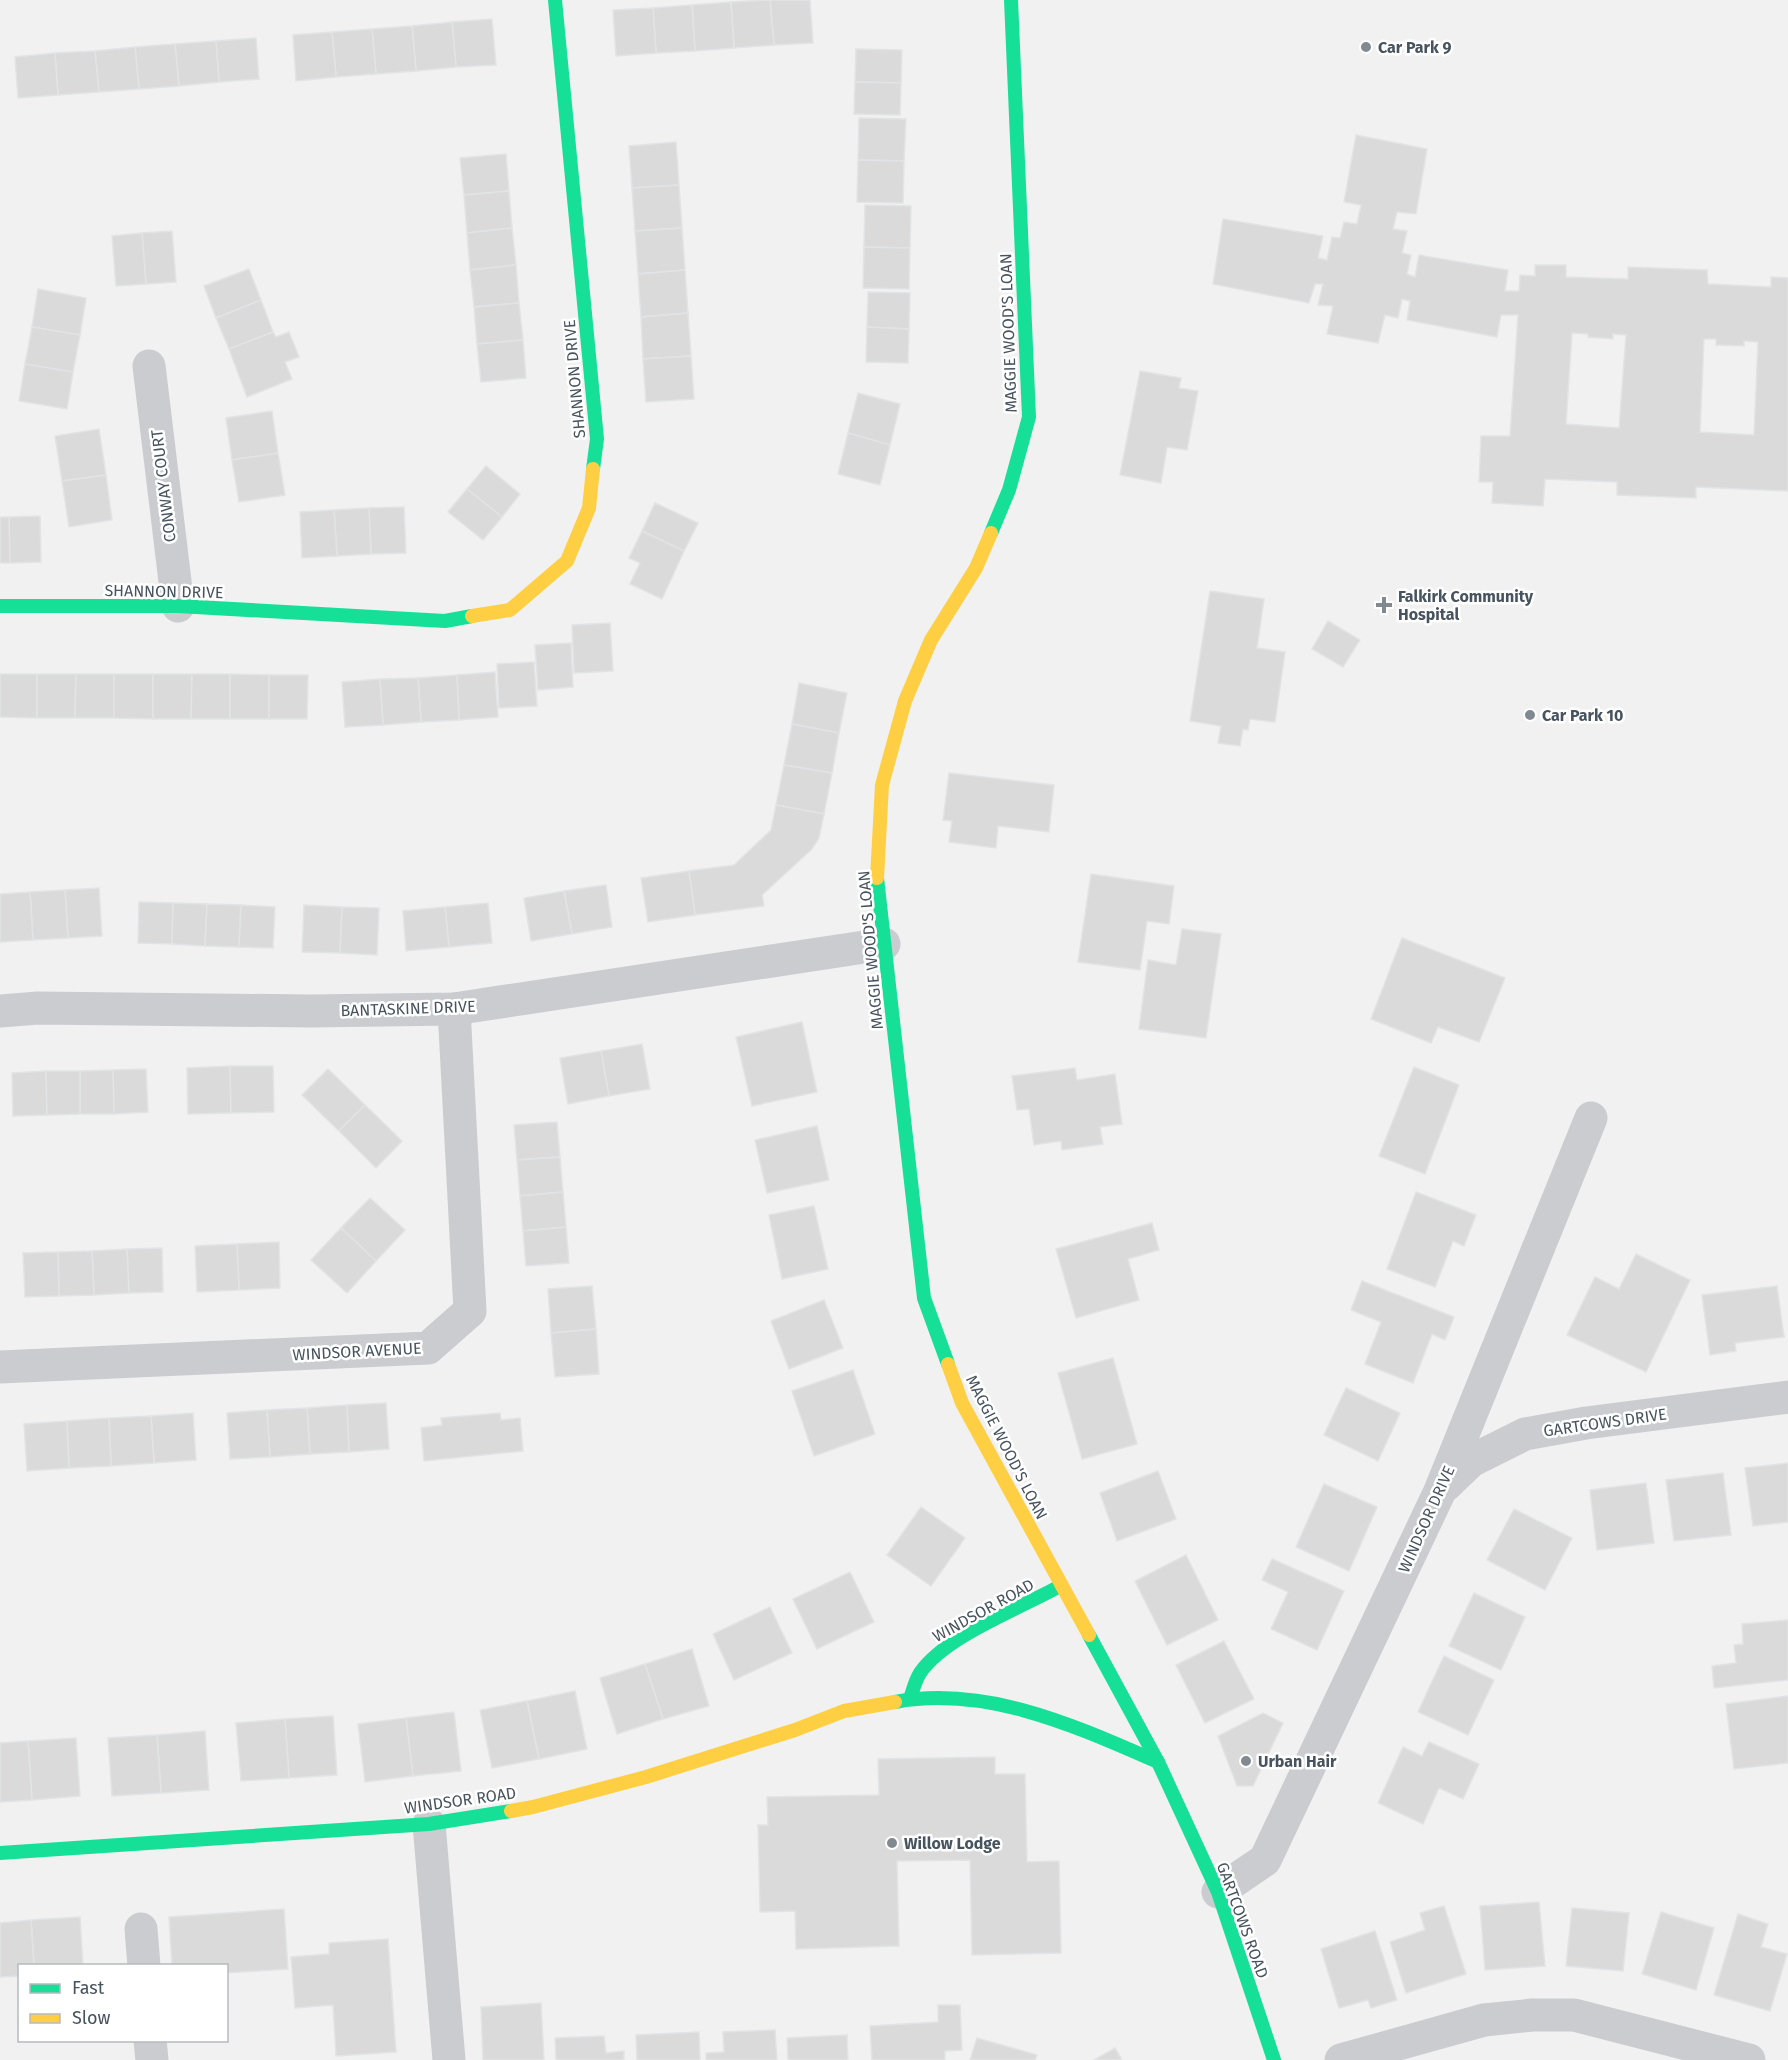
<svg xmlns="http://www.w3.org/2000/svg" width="1788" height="2060" viewBox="0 0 1788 2060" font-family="'Fira Sans',sans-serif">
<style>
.building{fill:#dadadb;stroke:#e2e3e4;stroke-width:1.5;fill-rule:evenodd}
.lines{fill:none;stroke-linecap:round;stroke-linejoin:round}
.street{stroke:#cacccf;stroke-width:33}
.fast{stroke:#16e098;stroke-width:14}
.slow{stroke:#ffcf43;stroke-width:14}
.poi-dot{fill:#828a91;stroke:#fff;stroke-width:2}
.labels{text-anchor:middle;stroke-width:5;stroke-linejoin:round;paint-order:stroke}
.poi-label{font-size:16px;font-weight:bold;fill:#47535e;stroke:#fff;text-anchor:start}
.street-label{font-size:16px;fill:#47535e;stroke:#fff}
</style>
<rect width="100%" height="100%" fill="#f1f1f1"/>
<g class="building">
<polygon points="770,0 810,0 813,43 774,45"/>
<polygon points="770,0 774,45 734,48 731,2"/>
<polygon points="731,2 734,48 695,51 692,5"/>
<polygon points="692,5 695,51 656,53 653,8"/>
<polygon points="653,8 656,53 616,56 613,10"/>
<polygon points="492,19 496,65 456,67 452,22"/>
<polygon points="452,22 456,67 416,71 412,26"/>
<polygon points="412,26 416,71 376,74 372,29"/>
<polygon points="372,29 376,74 336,77 332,32"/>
<polygon points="332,32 336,77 296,81 293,35"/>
<polygon points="256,38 259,79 219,82 216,41"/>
<polygon points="216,41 219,82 179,86 175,44"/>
<polygon points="175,44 179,86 139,89 135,47"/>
<polygon points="135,47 139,89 99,92 95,51"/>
<polygon points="856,49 902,50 901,83 855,82"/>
<polygon points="95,51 99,92 58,95 55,53"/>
<polygon points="55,53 58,95 18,98 15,57"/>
<polygon points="855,82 901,83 900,115 854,114"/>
<polygon points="859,118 906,119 904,161 858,160"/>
<path d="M1356,135L1427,149L1416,214L1397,212L1393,229L1407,231L1402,253L1411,255L1407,274L1415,277L1419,255L1508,270L1505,291H1519L1520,275L1535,276V265H1566V277L1628,279V267L1707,270L1708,284L1771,287V277L1788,278V491L1696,487V498L1617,495V482L1545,479L1543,506L1492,503L1493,482H1479L1481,436H1510L1518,315H1501L1497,337L1407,320L1410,301L1402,299L1398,318L1385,315L1378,343L1327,334L1333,306L1318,305L1323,284H1315L1309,303L1213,284L1223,219L1323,236L1318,258L1327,260L1332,237L1340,238L1344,222L1357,224L1361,205L1344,202ZM1572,333L1588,334V337L1613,339V334L1626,335L1619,428L1566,424ZM1704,339H1716V345L1744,346V341L1758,342L1754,435L1700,432Z"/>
<polygon points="676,142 679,185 632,188 629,146"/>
<polygon points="506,154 509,191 464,195 460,158"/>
<polygon points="858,160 904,161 903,203 857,202"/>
<polygon points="679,185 682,228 635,231 632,188"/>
<polygon points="509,191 512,228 467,233 464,195"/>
<polygon points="865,205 911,206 910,248 864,247"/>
<polygon points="512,228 516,265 470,270 467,233"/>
<polygon points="682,228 685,270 638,274 635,231"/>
<polygon points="172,231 176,282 146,284 142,233"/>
<polygon points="142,233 146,284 116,286 112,236"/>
<polygon points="864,247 910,248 909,289 863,288"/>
<polygon points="516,265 519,303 474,307 470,270"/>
<polygon points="249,269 261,300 216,318 204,286"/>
<polygon points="685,270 688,313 641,317 638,274"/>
<polygon points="38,289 86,298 80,335 32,327"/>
<polygon points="868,292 910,293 909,329 867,327"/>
<polygon points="261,300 273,332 229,349 216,318"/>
<polygon points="519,303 523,340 477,344 474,307"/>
<polygon points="688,313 691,356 643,359 641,317"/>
<polygon points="32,327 80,335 73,372 25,364"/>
<polygon points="867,327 909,329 908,363 866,362"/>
<polygon points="273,332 276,337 289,332 299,357 285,362 292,379 247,397 229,349"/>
<polygon points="523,340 526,378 481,382 477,344"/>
<polygon points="691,356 694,399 646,402 643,359"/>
<polygon points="25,364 73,372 67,409 19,401"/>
<polygon points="1140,371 1181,378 1179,388 1198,391 1187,450 1167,447 1161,483 1120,475"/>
<polygon points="858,393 900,404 890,445 848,433"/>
<polygon points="272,411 278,453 232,460 226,418"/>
<polygon points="99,429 106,475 62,481 55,436"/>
<polygon points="848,433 890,445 880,485 838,474"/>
<polygon points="278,453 285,495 239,502 232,460"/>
<polygon points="486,466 520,494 502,517 467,489"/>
<polygon points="106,475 112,520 69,527 62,481"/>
<polygon points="467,489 502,517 483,540 448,512"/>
<polygon points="655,503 698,523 684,551 642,531"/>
<polygon points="404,507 406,553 371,554 369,508"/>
<polygon points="369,508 371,554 337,556 334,510"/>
<polygon points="334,510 337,556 302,558 300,512"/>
<polygon points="40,516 41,562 10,563 9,517"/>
<polygon points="0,517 9,517 10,563 0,563"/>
<polygon points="642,531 684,551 662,599 630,584 640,563 629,558"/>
<polygon points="1210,591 1264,599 1257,648 1285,652 1275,722 1250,719 1248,730 1243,729 1240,746 1218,743 1221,726 1190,721"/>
<polygon points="1328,621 1360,640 1343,667 1312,649"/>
<polygon points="610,623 613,671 574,673 572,625"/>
<polygon points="571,643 573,687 538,690 535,645"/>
<polygon points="534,662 537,706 499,708 497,664"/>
<polygon points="495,672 498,717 459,720 457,675"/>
<polygon points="0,674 37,674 37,718 0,717"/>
<polygon points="37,674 76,674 75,718 37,718"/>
<polygon points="76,674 114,674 114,718 75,718"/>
<polygon points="114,674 153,674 153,719 114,718"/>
<polygon points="153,674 192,674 191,719 153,719"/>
<polygon points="192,674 230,674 230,719 191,719"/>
<polygon points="230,674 269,675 269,719 230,719"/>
<polygon points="269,675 308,675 307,719 269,719"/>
<polygon points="457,675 459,720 421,722 418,678"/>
<polygon points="418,678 421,722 383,725 380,679"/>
<polygon points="380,679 383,725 345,727 342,682"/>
<polygon points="799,683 847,693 839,733 792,724"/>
<polygon points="792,724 839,733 832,773 784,765"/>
<polygon points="784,765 832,773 824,814 776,805"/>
<polygon points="949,773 1054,785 1049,832 998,826 996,848 949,842 952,821 943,820"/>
<polygon points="776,805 824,814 819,838 812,849 762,895 764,906 695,915 689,871 734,865 771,830"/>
<polygon points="689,871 695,915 648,922 641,878"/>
<polygon points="1091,874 1174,886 1169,924 1147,921 1140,970 1078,962"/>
<polygon points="606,885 612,927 572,934 564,891"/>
<polygon points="99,888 102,936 68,938 65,890"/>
<polygon points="65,890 68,938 33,940 30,892"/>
<polygon points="564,891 572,934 531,941 524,898"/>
<polygon points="30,892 33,940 0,942 0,894"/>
<polygon points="139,902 173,903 172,944 138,943"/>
<polygon points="173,903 207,904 205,946 172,944"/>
<polygon points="488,903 492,943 449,947 445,907"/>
<polygon points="207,904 241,905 239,947 205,946"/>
<polygon points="241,905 275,907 273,948 239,947"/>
<polygon points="304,905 342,907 340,953 302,952"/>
<polygon points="342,907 379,908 377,955 340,953"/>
<polygon points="445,907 449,947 406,951 403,911"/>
<polygon points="1182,929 1221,934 1206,1038 1139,1029 1148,960 1176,965"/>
<polygon points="1402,938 1505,978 1479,1042 1438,1027 1431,1043 1371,1019"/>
<polygon points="802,1022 817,1092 752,1106 736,1037"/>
<polygon points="642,1044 650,1089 609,1096 601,1051"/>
<polygon points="601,1051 609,1096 568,1104 560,1058"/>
<polygon points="230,1066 231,1113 188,1114 187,1068"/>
<polygon points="230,1066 273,1066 274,1112 231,1113"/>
<polygon points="1414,1067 1459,1085 1425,1174 1379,1156"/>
<polygon points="1075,1068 1077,1080 1115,1074 1122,1124 1100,1127 1103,1144 1062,1150 1061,1141 1034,1145 1029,1109 1017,1110 1012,1076"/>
<polygon points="146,1069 148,1112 114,1114 113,1070"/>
<polygon points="328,1069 365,1105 339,1131 302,1095"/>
<polygon points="113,1070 114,1114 80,1114 80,1071"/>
<polygon points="46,1071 47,1115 13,1116 12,1073"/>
<polygon points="46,1071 80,1071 80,1114 47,1115"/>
<polygon points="365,1105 402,1141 376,1168 339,1131"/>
<polygon points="557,1122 560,1157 517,1160 514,1125"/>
<polygon points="817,1126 829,1180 767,1193 755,1140"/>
<polygon points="560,1157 563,1192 520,1196 517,1160"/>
<polygon points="563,1192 566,1227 523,1231 520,1196"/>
<polygon points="1416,1192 1476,1215 1464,1246 1453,1241 1435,1287 1387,1269"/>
<polygon points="370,1198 405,1230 376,1261 341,1228"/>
<polygon points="814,1206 828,1269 782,1279 769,1215"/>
<polygon points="1152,1223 1159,1250 1128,1259 1139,1300 1076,1318 1056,1249"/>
<polygon points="566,1227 569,1263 526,1266 523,1231"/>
<polygon points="341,1228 376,1261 347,1293 311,1260"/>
<polygon points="279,1242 280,1288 239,1290 237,1244"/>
<polygon points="237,1244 239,1290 197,1292 195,1246"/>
<polygon points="162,1248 163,1292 129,1293 127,1249"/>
<polygon points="127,1249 129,1293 94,1295 92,1251"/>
<polygon points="92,1251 94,1295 59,1296 58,1252"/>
<polygon points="58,1252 59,1296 25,1297 23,1253"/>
<polygon points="1636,1254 1690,1280 1646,1372 1567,1335 1595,1277 1619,1289"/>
<polygon points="1362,1281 1454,1317 1445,1340 1432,1334 1413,1383 1365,1364 1381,1322 1351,1310"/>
<polygon points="592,1286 596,1329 551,1333 548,1289"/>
<polygon points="1777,1286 1784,1337 1735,1343 1736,1351 1710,1355 1702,1295"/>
<polygon points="824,1300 843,1348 789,1369 771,1321"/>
<polygon points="596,1329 599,1374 555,1377 551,1333"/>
<polygon points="1113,1358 1137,1444 1082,1459 1058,1373"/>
<polygon points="853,1370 875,1434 814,1456 792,1391"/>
<polygon points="1346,1388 1400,1413 1378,1461 1324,1435"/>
<polygon points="386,1403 389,1449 349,1452 347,1405"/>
<polygon points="347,1405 349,1452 310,1454 307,1408"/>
<polygon points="307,1408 310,1454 270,1457 267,1410"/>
<polygon points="267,1410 270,1457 230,1459 227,1413"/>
<polygon points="193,1413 196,1460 154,1463 151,1416"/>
<polygon points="500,1413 501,1420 520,1418 523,1451 424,1461 421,1428 442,1425 441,1418"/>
<polygon points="151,1416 154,1463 111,1466 109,1418"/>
<polygon points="109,1418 111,1466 69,1468 67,1421"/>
<polygon points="67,1421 69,1468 27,1471 24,1424"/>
<polygon points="1788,1463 1788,1522 1753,1526 1745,1468"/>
<polygon points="1158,1471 1176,1519 1117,1541 1100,1493"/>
<polygon points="1723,1473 1731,1535 1674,1541 1666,1480"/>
<polygon points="1646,1483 1654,1543 1597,1550 1590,1490"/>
<polygon points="1324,1484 1377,1507 1349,1571 1296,1547"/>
<polygon points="921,1507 965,1538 931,1586 887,1555"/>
<polygon points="1514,1509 1572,1538 1545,1590 1487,1560"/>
<polygon points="1186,1555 1218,1620 1167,1645 1135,1581"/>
<polygon points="1272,1559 1344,1591 1317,1650 1271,1629 1288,1592 1262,1580"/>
<polygon points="850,1572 874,1622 817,1649 793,1599"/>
<polygon points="1474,1593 1525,1617 1501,1670 1449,1646"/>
<polygon points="770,1607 792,1653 734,1680 713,1634"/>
<polygon points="1788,1620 1788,1680 1714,1688 1712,1666 1736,1663 1734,1645 1743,1644 1742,1624"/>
<polygon points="1224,1641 1254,1699 1205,1723 1176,1665"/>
<polygon points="692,1649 709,1706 663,1719 645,1664"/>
<polygon points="1444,1656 1494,1680 1468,1735 1418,1712"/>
<polygon points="645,1664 663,1719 617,1734 600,1678"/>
<polygon points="575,1691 587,1749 539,1759 527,1701"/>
<polygon points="1788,1696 1788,1763 1734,1769 1726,1704"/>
<polygon points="527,1701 539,1759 492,1768 480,1710"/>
<polygon points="454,1712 461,1771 413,1776 406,1718"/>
<polygon points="1263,1713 1283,1723 1253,1786 1237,1786 1218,1736"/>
<polygon points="333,1716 337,1775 289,1778 285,1719"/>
<polygon points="406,1718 413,1776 365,1782 358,1724"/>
<polygon points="285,1719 289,1778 241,1781 236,1723"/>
<polygon points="205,1731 209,1790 161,1793 157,1735"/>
<polygon points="157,1735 161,1793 112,1796 108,1738"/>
<polygon points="76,1738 80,1796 32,1800 28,1741"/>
<polygon points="28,1741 32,1800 0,1802 0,1743"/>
<polygon points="1429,1742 1479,1764 1463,1799 1439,1788 1423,1824 1378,1803 1403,1747 1422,1756"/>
<polygon points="995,1757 995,1774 1025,1774 1027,1862 1059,1861 1061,1953 972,1955 970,1860 897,1861 899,1946 796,1949 795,1911 760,1912 758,1825 768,1825 767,1797 879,1795 878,1759"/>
<polygon points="1539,1902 1545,1966 1485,1970 1480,1906"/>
<polygon points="1444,1906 1466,1974 1406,1993 1390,1942 1425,1930 1420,1913"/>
<polygon points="1572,1908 1629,1913 1623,1971 1566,1966"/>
<polygon points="284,1909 288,1969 226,1973 226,1966 172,1966 169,1917"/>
<polygon points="1661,1912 1714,1928 1696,1990 1642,1974"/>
<polygon points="1738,1914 1768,1924 1761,1947 1787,1954 1770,2011 1714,1995"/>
<polygon points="80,1917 83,1966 34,1966 31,1920"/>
<polygon points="31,1920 34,1966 20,1966 20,1976 0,1977 0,1923"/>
<polygon points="1375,1931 1397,2000 1371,2008 1368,2000 1339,2008 1321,1949"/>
<polygon points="388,1939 396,2052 336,2056 333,2005 295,2008 291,1957 329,1954 329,1943"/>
<polygon points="541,2003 544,2060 483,2060 481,2007"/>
<polygon points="938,2005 960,2005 962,2050 945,2051 945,2060 872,2060 870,2026 938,2022"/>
<polygon points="775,2030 777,2060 706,2060 706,2053 724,2052 723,2032"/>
<polygon points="699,2032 700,2060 637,2060 636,2035"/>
<polygon points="847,2035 848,2060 788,2060 787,2038"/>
<polygon points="604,2036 606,2053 624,2051 624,2060 556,2060 555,2038"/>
<polygon points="977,2038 1037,2055 1035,2060 970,2060"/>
<polygon points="1115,2048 1122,2060 1094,2060"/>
</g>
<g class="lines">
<g class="street">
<polyline points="149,366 178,606"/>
<polyline points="0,1011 38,1008 311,1011 454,1009 884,944"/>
<polyline points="0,1367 428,1348 470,1311 454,1009"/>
<polyline points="1446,1485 1471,1461 1525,1434 1586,1423 1788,1397"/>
<polyline points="429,1824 449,2060"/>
<polyline points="1218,1892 1265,1860 1440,1491 1591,1118"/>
<polyline points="141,1929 144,1966"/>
<polyline points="150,2040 152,2060"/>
<polyline points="1341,2060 1484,2020 1533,2015 1574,2015 1749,2060"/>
</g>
<g class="fast">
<polyline points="555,0 597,439 593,469"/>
<polyline points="991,533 1009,490 1029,417 1011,0"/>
<polyline points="0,606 178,606 445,621 472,616"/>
<polyline points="877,878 924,1298 948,1364"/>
<polyline points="1089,1635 1158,1762 1218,1892 1274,2060"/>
<path d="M910,1699C913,1690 915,1681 920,1673C945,1636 1021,1608 1060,1586"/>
<path d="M895,1702C987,1685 1075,1726 1158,1762"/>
<polyline points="0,1853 429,1824 511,1811"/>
</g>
<g class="slow">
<polyline points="472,616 510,610 567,561 589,508 593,469"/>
<polyline points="877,878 882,785 905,701 931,640 976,568 991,533"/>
<polyline points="948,1364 962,1403 1089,1635"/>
<polyline points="511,1811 533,1807 646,1777 795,1730 844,1711 895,1702"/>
</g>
</g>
<g class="poi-dot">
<circle cx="1366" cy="47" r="6"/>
<path d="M1381 596h6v6h6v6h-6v6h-6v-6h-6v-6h6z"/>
<circle cx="1530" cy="715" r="6"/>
<circle cx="1246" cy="1761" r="6"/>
<circle cx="892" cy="1843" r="6"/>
</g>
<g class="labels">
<g class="poi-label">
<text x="1378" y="53">Car Park 9</text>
<text x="1398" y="602">Falkirk Community<tspan x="1398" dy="18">Hospital</tspan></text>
<text x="1542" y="721">Car Park 10</text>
<text x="1258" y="1767">Urban Hair</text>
<text x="904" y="1849">Willow Lodge</text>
</g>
<g class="street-label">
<text transform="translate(1008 333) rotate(-92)" y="6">MAGGIE WOOD'S LOAN</text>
<text transform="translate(574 379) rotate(-95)" y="6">SHANNON DRIVE</text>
<text transform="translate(163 486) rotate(-97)" y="6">CONWAY COURT</text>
<text transform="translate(164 591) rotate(1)" y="6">SHANNON DRIVE</text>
<text transform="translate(870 950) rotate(-95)" y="6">MAGGIE WOOD'S LOAN</text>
<text transform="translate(408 1008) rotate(-2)" y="6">BANTASKINE DRIVE</text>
<text transform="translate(357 1351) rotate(-3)" y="6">WINDSOR AVENUE</text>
<text transform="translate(1605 1422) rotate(-8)" y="6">GARTCOWS DRIVE</text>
<text transform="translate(1007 1447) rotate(63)" y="6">MAGGIE WOOD'S LOAN</text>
<text transform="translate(1426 1519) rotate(-66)" y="6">WINDSOR DRIVE</text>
<text transform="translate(983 1610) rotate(-29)" y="6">WINDSOR ROAD</text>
<text transform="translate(460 1800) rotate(-8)" y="6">WINDSOR ROAD</text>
<text transform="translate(1243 1920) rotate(70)" y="6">GARTCOWS ROAD</text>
</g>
</g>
<rect x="18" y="1964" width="210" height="78" fill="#ffffff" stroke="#b5babf" stroke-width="1.5"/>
<rect x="30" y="1984" width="30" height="9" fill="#16e098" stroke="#b5babf" stroke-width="1.5"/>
<text x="72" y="1994" font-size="18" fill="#47535e">Fast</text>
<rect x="30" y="2014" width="30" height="9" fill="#ffcf43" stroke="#b5babf" stroke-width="1.5"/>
<text x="72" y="2024" font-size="18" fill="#47535e">Slow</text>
</svg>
